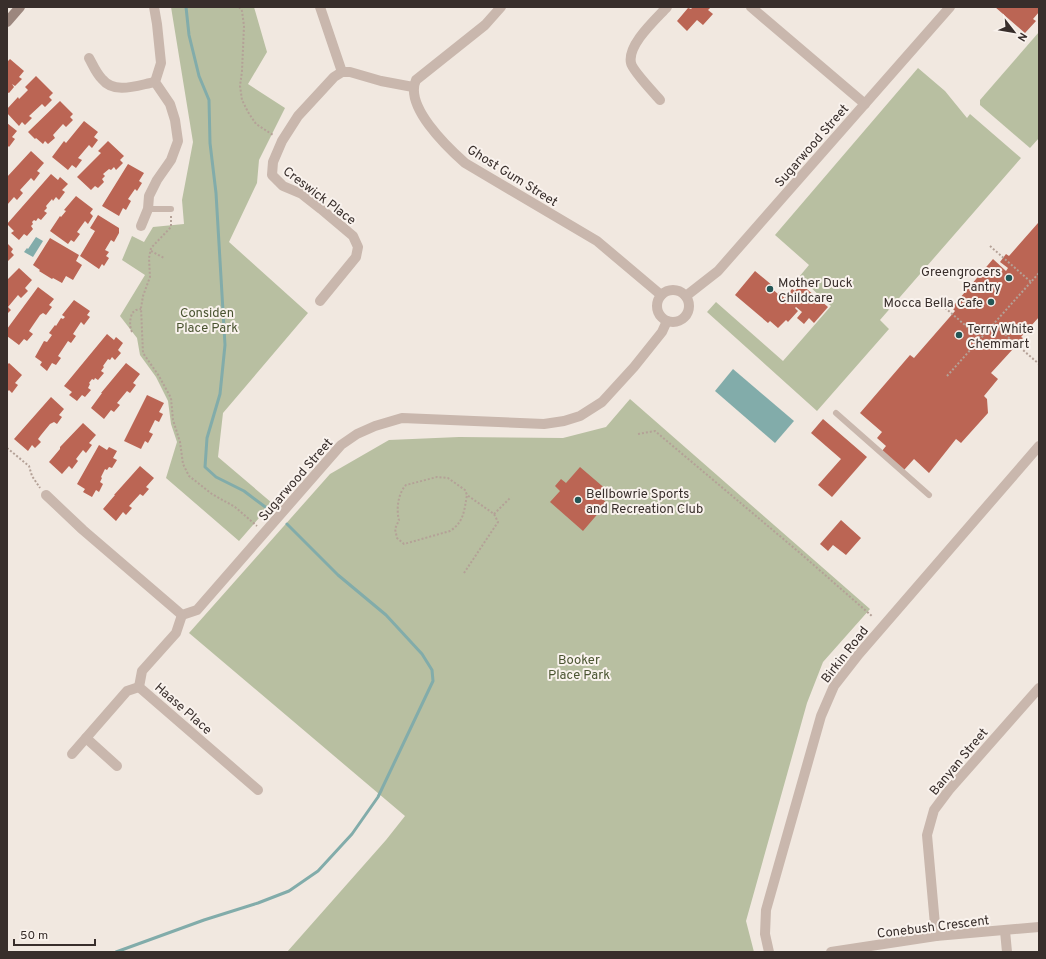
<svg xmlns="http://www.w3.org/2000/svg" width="1046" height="959" viewBox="0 0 1046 959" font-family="Overpass,sans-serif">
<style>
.green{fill:#b8bfa1}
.water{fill:#82acaa}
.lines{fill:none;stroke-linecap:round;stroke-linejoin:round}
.stream{stroke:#82acaa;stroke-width:3}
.building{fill:#bb6554}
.path{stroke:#b4a197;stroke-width:2;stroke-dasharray:2 2;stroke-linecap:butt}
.lane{stroke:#c9b7ad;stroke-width:6}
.street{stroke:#c9b7ad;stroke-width:10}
.secondary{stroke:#9c877e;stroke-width:10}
.poi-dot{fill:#245655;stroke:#f9f2ed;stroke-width:1.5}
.labels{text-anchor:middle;stroke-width:4;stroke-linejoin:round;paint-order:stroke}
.street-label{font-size:13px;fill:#382e2b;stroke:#f9f2ed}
.poi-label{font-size:13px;fill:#382e2b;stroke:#f9f2ed;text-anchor:start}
.park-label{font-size:13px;fill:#4a5431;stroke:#f9f2ed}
</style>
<rect width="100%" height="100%" fill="#f1e8e0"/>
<g class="green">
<polygon points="171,7 254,7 267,52 248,84 285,108 259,160 257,183 229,242 308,313 223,413 218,457 272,503 239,541 166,478 177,442 171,424 168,401 156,377 140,355 137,338 120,316 145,275 122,260 132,236 144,242 153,227 184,224 182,200 193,142"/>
<polygon points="1039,32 1039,138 1030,148 980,105 980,100"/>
<polygon points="918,68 945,91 967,118 970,114 1021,158 880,320 889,329 817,411 707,312 716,302 783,361 831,306 799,277 809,265 775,235"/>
<polygon points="630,399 870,609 823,662 807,703 746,921 754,952 287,952 386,840 405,816 189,633 330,474 389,440 459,437 563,438 606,427"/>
</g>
<g class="water">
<polygon points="36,237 43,241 33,257 24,252 27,248 28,249"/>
<polygon points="733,369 794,421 775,443 715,391"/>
</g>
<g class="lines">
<g class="stream">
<polyline points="186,7 189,35 199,76 209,100 210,143 216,193 225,345 220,394 207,438 205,467 216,477 244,491 268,509"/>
<polyline points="116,952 204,920 258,903 289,891 318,871 352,834 378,797 433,681 432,670 422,654 386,615 338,575 287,524"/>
</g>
</g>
<g class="building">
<polygon points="693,7 711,7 708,10 713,14 703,25 697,20 687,31 677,21 688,8 691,9"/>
<polygon points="995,7 1037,7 1039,9 1039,12 1033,19 1036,21 1025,33"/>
<polygon points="10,59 24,71 19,77 22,79 15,86 12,84 14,87 9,93 7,92 7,62"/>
<polygon points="36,76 53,93 49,97 52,100 45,107 42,104 29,116 32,118 25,125 22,122 19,126 7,113 7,109 18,97 19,99 28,90 25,87"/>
<polygon points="60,101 73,114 70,117 73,120 66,127 63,124 53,135 55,138 48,144 45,141 43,144 36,138 35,139 28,132"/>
<polygon points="84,121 98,132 94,137 98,140 92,148 89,145 78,158 82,160 76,168 72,165 68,170 52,157 64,141 66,143"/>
<polygon points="7,123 17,131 12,137 15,139 9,147 7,145"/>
<polygon points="108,141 124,156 120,160 123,163 116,170 114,167 111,170 109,169 103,174 105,176 102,179 104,182 98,188 95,186 91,190 77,177 101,153 98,151"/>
<polygon points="31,151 44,163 37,171 40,173 34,181 31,178 20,190 23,193 17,200 14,197 7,205 7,177"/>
<polygon points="128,164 144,173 139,181 142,183 137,191 135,189 128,199 131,201 126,210 123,208 119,216 102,206"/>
<polygon points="51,174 58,180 60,177 68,184 62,190 65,192 59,200 56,197 53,201 52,199 46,206 47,208 44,211 47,213 41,220 38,218 36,221 34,220 32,222 33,224 31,226 33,229 27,236 24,234 19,240 11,233 14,231 7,224"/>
<polygon points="76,196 93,209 90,213 93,216 88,224 85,221 77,232 80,234 74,242 71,240 68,244 50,231 60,216 61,217 66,211 64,210"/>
<polygon points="98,215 119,228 119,233 114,242 111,240 105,250 109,252 106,256 109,258 104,266 102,264 99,269 80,256 95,231 90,228"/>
<polygon points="1038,223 1039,224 1039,317 1021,337 1023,338 991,373 998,379 984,396 987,399 988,413 961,443 956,439 929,473 914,459 904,470 882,451 886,446 877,438 882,432 860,413 910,355 914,358 955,311 953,309 955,306 954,305 993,259 1006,271 1008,268 1000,262 1006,254 1009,256"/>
<polygon points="50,238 79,255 76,261 82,265 73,280 66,276 62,283 53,278 52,279 39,271 40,270 33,265"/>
<polygon points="7,243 13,249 11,252 14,255 7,262"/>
<polygon points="19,268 32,280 25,288 28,291 21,298 18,295 8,307 11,310 7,314 7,280"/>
<polygon points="755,271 773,286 771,288 778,294 779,292 785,298 792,289 795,291 801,284 828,307 814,323 809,318 804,324 797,318 802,312 796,307 795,308 798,311 788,322 786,320 778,328 770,321 768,323 735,295"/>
<polygon points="38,287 54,299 49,305 52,307 46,315 43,313 40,315 29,331 33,334 27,341 24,339 19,345 7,336 7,329"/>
<polygon points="74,300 90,311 87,315 90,317 84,325 81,322 73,334 76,336 71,343 68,341 58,356 61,358 56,365 52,363 47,371 40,365 42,362 35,357 44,341 47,342 52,335 49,333 55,325 56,326 61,318 63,319 65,317 62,315"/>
<polygon points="107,334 114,340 116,337 123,343 118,350 121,353 115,360 112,357 110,360 108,359 103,366 104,367 101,371 104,373 98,380 95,378 94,380 92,379 89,383 90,384 88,388 91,390 85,397 82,395 77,401 69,395 72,392 64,386"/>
<polygon points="9,363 22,375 15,383 18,385 12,393 9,390 7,392 7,365"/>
<polygon points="126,363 140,374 133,383 136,385 130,393 127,391 117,403 120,405 114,412 111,410 104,419 91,408 102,393 101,393"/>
<polygon points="147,395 164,403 159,412 163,414 159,422 155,420 149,432 153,434 148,443 145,441 141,449 124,441"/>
<polygon points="51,397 64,409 59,415 62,417 57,424 54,422 50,424 41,435 38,439 41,442 35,448 32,445 28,451 14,439"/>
<polygon points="823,419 867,457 832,497 818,485 841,459 811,433"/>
<polygon points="83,423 96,435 89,443 92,445 86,453 83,450 76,459 78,461 72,469 69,466 62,474 49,462 60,449 60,447"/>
<polygon points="99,445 107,450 109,447 117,451 113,458 117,460 112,468 109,467 107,470 105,469 101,477 102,478 100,482 103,484 99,492 96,490 92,497 83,492 85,489 77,484"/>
<polygon points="140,466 154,478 146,487 149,489 143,496 140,494 129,506 132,508 126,515 123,512 116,521 103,509 115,495 114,495"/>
<polygon points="580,467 608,491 601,498 607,503 583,531 550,502 560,491 555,486 561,479 566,483"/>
<polygon points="841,520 861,538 846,555 833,545 828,551 820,544"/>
</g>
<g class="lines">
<g class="path">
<polyline points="239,7 242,11 244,26 242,71 240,86 242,100 248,112 256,124 273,135"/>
<polyline points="171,216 171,227 151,248 149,258 150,277 143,296 141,308 143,353 159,376 171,398 173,420 180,442 183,464 189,476 212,494 235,507 257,526"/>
<polyline points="990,246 1031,282 1039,273"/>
<polyline points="151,251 164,258"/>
<polyline points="936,300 980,338"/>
<polyline points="993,324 1039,364"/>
<path d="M132,332C129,325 130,320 132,313L136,310L141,309"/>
<polyline points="947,376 1031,282"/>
<polyline points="638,434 655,431 800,553 873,617"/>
<polyline points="7,448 29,466 32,476 40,488"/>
<polyline points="494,514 511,497"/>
<path d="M464,573L498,522L494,514L467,495L465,490L448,478L437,477L406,485C398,493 396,510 399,520L395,529L397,538L404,544L450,531C464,522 464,511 467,495"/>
</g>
<g class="lane">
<polyline points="148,209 171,209"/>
<polyline points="836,413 929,495"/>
</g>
<g class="street">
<polyline points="320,7 342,72"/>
<path d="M501,7L485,25L416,80C404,106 447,147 465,163L597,241L661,295"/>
<polyline points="751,7 865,104"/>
<path d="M89,58C93,65 96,73 102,79C115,95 138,85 155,82"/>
<path d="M660,100C654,93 632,70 631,63C627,45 655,20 667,7"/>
<polyline points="141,226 148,209 149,196 157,180 171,160 178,141 175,120 170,104 155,82 161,63 157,24 154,7"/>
<circle cx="673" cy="306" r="16"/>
<polyline points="686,296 718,271 950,7"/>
<polyline points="320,301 356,257 358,247 353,236 321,209 302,194 283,186 272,175 273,162 282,141 298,116 334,77 342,72 350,72 381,81 413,87"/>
<polyline points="46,495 83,530 182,615 197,610 341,445 357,434 375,426 402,418 544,424 564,421 580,416 602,402 634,367 662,332 667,321"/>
<polyline points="182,615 176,633 142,671 139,687 258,790"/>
<polyline points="86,738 117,766"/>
<polyline points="72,754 127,691 139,687"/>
<polyline points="1005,931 1007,952"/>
<polyline points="936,936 927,835 934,810 949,790 1039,688"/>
<polyline points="769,952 765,934 766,910 821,716 834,686 859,654 1039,446"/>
<polyline points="831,952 936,936 1039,927"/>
</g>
<polyline class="secondary" points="7,22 20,7"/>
</g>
<g class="poi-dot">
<circle cx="1009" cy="278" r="4"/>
<circle cx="770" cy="289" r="4"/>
<circle cx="991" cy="302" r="4"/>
<circle cx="959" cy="335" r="4"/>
<circle cx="578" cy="500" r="4"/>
</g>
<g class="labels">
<g class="street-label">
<text transform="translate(811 145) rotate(-49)" y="5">Sugarwood Street</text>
<text transform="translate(513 175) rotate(32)" y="5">Ghost Gum Street</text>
<text transform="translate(320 195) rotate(37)" y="5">Creswick Place</text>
<text transform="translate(295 479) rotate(-49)" y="5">Sugarwood Street</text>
<text transform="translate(844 654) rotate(-52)" y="5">Birkin Road</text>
<text transform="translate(184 708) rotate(41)" y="5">Haase Place</text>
<text transform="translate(958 761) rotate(-50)" y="5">Banyan Street</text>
<text transform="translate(933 926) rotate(-7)" y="5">Conebush Crescent</text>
</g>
<g class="poi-label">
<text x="1001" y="276" text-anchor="end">Greengrocers<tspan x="1001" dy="15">Pantry</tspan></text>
<text x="778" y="287">Mother Duck<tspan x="778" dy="15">Childcare</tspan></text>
<text x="983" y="307" text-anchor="end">Mocca Bella Cafe</text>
<text x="967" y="333">Terry White<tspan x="967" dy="15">Chemmart</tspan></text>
<text x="586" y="498">Bellbowrie Sports<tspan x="586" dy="15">and Recreation Club</tspan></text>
</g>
<g class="park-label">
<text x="207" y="317">Considen<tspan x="207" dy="15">Place Park</tspan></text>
<text x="579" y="664">Booker<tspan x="579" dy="15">Place Park</tspan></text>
</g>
</g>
<rect width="1046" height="959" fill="none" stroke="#382e2b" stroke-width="16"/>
<g transform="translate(1014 32) rotate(121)" stroke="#f9f2ed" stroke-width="3" paint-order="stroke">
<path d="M0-3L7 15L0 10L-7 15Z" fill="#382e2b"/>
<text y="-6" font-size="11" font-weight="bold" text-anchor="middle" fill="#382e2b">N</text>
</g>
<path d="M14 939v6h81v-6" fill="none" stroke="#382e2b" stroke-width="2"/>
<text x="20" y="939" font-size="12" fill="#382e2b" stroke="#f9f2ed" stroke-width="3" paint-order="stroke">50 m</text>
</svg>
